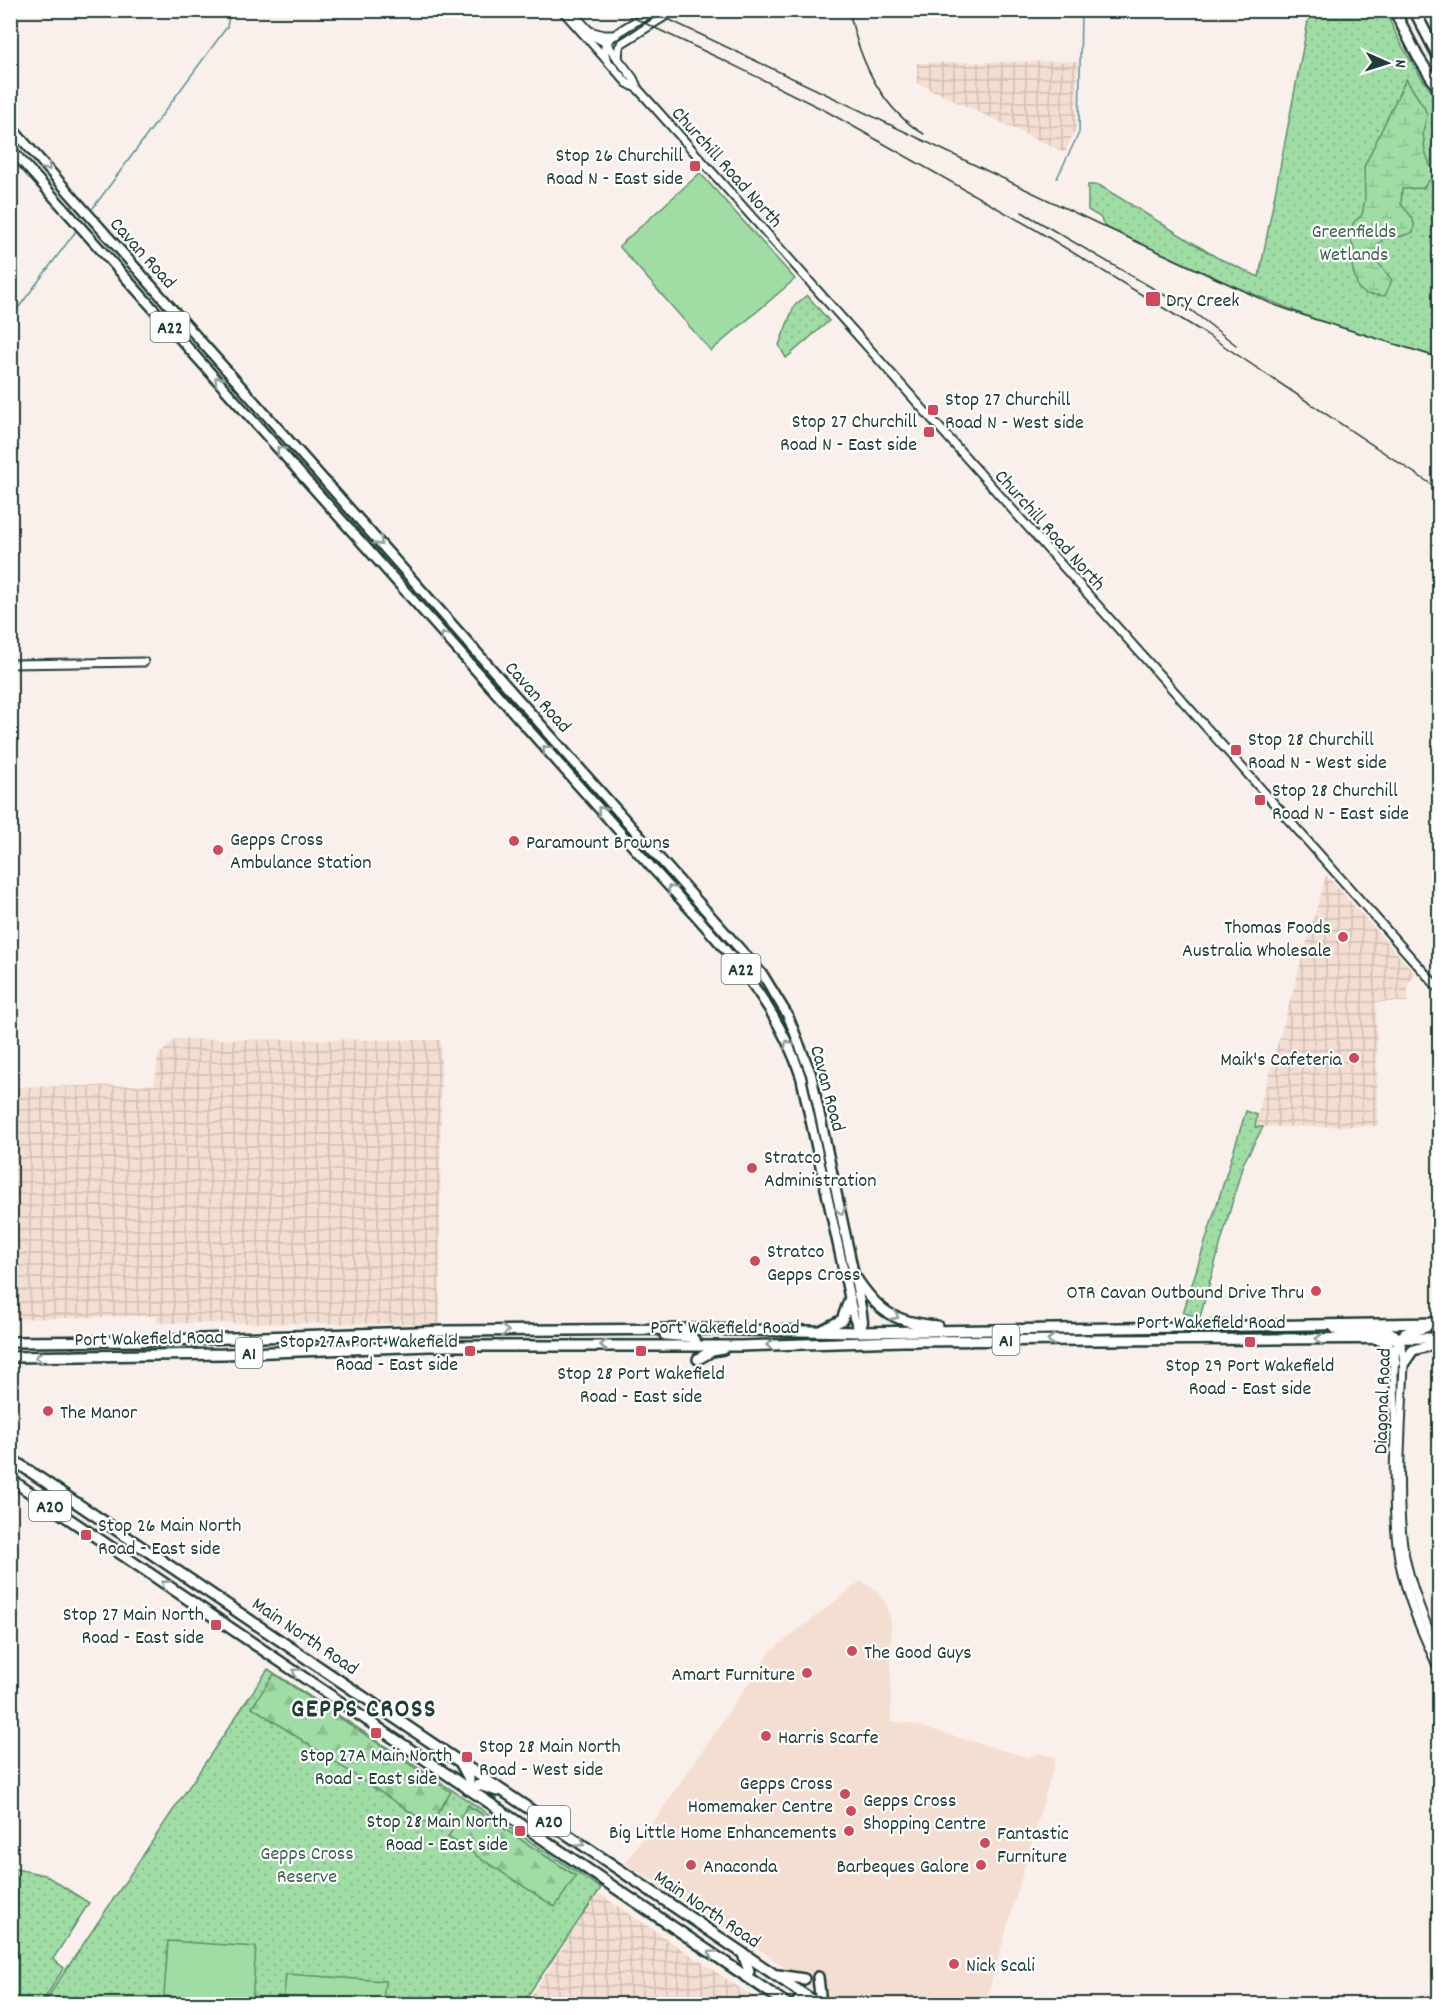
<svg xmlns="http://www.w3.org/2000/svg" width="1450" height="2015" viewBox="0 0 1450 2015" font-family="Dekko,sans-serif">
<style>
.built{fill:#f4ded2}
.industrial{fill:url(#industrial-grid)}
.grass{fill:url(#grass-dots);stroke:#5f8d6c;stroke-width:1.5}
.forest{fill:url(#forest-firs);stroke:#5f8d6c;stroke-width:1.5}
.wetland{fill:url(#wetland-marsh);stroke:#5f8d6c;stroke-width:1.5}
.garden{fill:#9fdda5;stroke:#5f8d6c;stroke-width:1.5}
.lines{fill:none;stroke-linecap:round;stroke-linejoin:round}
.stream{stroke:#579098;stroke-width:1.5}
.minor-casing{stroke:#1f3d34;stroke-width:11}
.major-casing{stroke:#1f3d34;stroke-width:13}
.highway-casing{stroke:#1f3d34;stroke-width:14}
.minor{stroke:#fff;stroke-width:7}
.major{stroke:#fff;stroke-width:8}
.highway{stroke:#fff;stroke-width:9}
.rail{stroke:#1f3d34;stroke-width:1.5}
.oneway{stroke:#8f9e9a}
.poi-dot{fill:#d1495b;stroke:#fff;stroke-width:2}
.labels{text-anchor:middle;stroke-width:4.5;stroke-linejoin:round;paint-order:stroke}
.shield{fill:#fff;stroke:#627771;stroke-width:1.5}
.shield-label{font-size:18px;font-weight:bold;fill:#1f3d34}
.poi-label{font-size:20px;fill:#1f3d34;stroke:#fff;text-anchor:start}
.street-label{font-size:20px;fill:#1f3d34;stroke:#fff}
.park-label{font-size:20px;fill:#3f6550;stroke:#fff}
.district-label{font-size:26px;font-weight:bold;letter-spacing:1.5px;fill:#1f3d34;stroke:#fff}
</style>
<defs>
<pattern id="industrial-grid" width="8" height="8" patternUnits="userSpaceOnUse" patternTransform="scale(1.5)"><rect width="8" height="8" fill="#f4ded2"/><path d="M0 4h8M4 0v8" fill="none" stroke="#d1bfb5"/></pattern>
<pattern id="grass-dots" width="8" height="8" patternUnits="userSpaceOnUse" patternTransform="scale(1.5)"><rect width="8" height="8" fill="#9fdda5"/><path d="M2 2h.1M6 6h.1" fill="none" stroke="#88bf8f" stroke-width="1.8" stroke-linecap="round"/></pattern>
<pattern id="forest-firs" width="22" height="20" patternUnits="userSpaceOnUse" patternTransform="scale(1.5)"><rect width="22" height="20" fill="#9fdda5"/><path d="M5 1l3.5 6h-7zM16 11l3.5 6h-7z" fill="#88bf8f"/></pattern>
<pattern id="wetland-marsh" width="20" height="14" patternUnits="userSpaceOnUse" patternTransform="scale(1.5)"><rect width="20" height="14" fill="#9fdda5"/><path d="M1 5h8M5 5V1M11 12h8M15 12V8" fill="none" stroke="#88bf8f"/></pattern>
</defs>
<rect width="100%" height="100%" fill="#faf0eb"/>
<filter id="ink" filterUnits="userSpaceOnUse"><feTurbulence type="fractalNoise" baseFrequency=".0167" numOctaves="2"/><feDisplacementMap in="SourceGraphic" scale="12" xChannelSelector="R" yChannelSelector="G"/><feConvolveMatrix kernelMatrix="1 2 1 2 8 2 1 2 1" color-interpolation-filters="sRGB"/></filter>
<g filter="url(#ink)">
<polygon class="built" points="861,1581 877,1591 886,1604 891,1621 891,1721 909,1723 1026,1757 1039,1753 1056,1758 985,2004 835,2004 756,1947 625,1863 771,1651"/>
<g class="industrial">
<polygon points="1078,61 1076,128 1065,153 917,83 917,63"/>
<polygon points="1326,875 1415,973 1408,984 1408,1002 1376,1002 1378,1126 1254,1127"/>
<polygon points="175,1039 441,1040 440,1324 157,1323 157,1316 11,1319 11,1087 154,1085 158,1056"/>
<polygon points="598,1893 764,2004 526,2004"/>
</g>
<g class="grass">
<path d="M1310,11H1386C1398,43 1418,74 1439,102V358L1314,319L1210,276L1105,227L1100,217L1088,210V185H1099L1216,257L1259,277Z"/>
<polygon points="807,295 829,321 786,358 779,345 794,306"/>
<polygon points="1246,1111 1257,1115 1255,1127 1263,1127 1243,1164 1200,1317 1183,1313"/>
<polygon points="268,1669 601,1888 522,2004 43,2004"/>
<polygon points="11,1868 45,1875 89,1903 53,1959 64,1968 41,2004 11,2004"/>
</g>
<g class="forest">
<polygon points="274,1674 451,1792 430,1825 252,1707"/>
<polygon points="468,1805 576,1876 555,1907 448,1837"/>
</g>
<path class="wetland" d="M1406,79L1425,109L1427,115L1423,132L1425,151L1434,175L1423,188L1402,189L1401,204C1409,214 1417,219 1413,232C1401,238 1394,236 1383,239C1365,256 1382,266 1392,280L1385,296L1366,294L1358,288L1352,266L1354,249L1349,235L1354,222L1362,215L1365,198L1364,167Z"/>
<g class="garden">
<polygon points="700,173 795,279 711,351 619,246"/>
<polygon points="168,1941 256,1947 252,2002 164,1996"/>
<polygon points="286,1974 385,1981 383,2004 283,2004"/>
</g>
<g class="lines">
<g class="stream">
<polyline points="1057,178 1079,133 1081,10"/>
<polyline points="93,208 227,27 230,10"/>
<polyline points="10,319 76,231"/>
</g>
<g class="minor-casing">
<g id="minor">
<polyline points="562,10 627,83 638,89"/>
<polyline points="570,10 595,37 606,43 633,78 638,89 655,108 1440,990"/>
<polyline points="589,31 604,35 616,35"/>
<path d="M606,58C605,54 603,49 606,44C614,31 642,19 655,10"/>
<polyline points="618,59 619,47 622,43 675,10"/>
<polyline points="10,664 144,662"/>
<path d="M1399,1339C1391,1359 1395,1395 1395,1417C1395,1465 1391,1516 1400,1564C1408,1602 1424,1637 1440,1672"/>
<path d="M1399,1339L1402,1347L1404,1363C1402,1422 1395,1495 1404,1552C1411,1588 1425,1622 1440,1656"/>
</g>
</g>
<g class="major-casing">
<g id="major">
<polyline points="10,126 763,975 788,1016 811,1074 861,1307 863,1322 860,1332"/>
<path d="M10,148L644,859C704,926 773,990 801,1077L854,1318L860,1332"/>
</g>
</g>
<g class="highway-casing">
<g id="highway">
<polyline points="1394,10 1418,57 1440,91"/>
<polyline points="1414,10 1440,60"/>
<path d="M854,1275C878,1312 893,1322 937,1326"/>
<polyline points="1335,1329 1354,1332 1387,1331 1393,1334 1399,1339"/>
<polyline points="822,1330 842,1320 850,1298"/>
<polyline points="665,1335 692,1337 697,1344"/>
<polyline points="1399,1339 1406,1333 1426,1327"/>
<path d="M1379,1340C1390,1345 1393,1351 1395,1363"/>
<polyline points="10,1342 140,1341 446,1331 692,1329 860,1332 1440,1323"/>
<polyline points="10,1357 224,1354 430,1346 740,1346 903,1341 1440,1338"/>
<polyline points="698,1359 712,1351 723,1349"/>
<polyline points="1404,1363 1413,1350 1440,1343"/>
<polyline points="10,1458 818,2004"/>
<polyline points="10,1479 787,2004"/>
<polyline points="461,1764 469,1779 468,1789"/>
<polyline points="468,1789 479,1785 497,1791"/>
<polyline points="743,1954 749,1971 746,1977"/>
<polyline points="778,1975 804,1979"/>
<polyline points="818,1977 821,2004"/>
<polyline points="796,2004 804,1995"/>
</g>
</g>
<use href="#minor" class="minor"/>
<use href="#major" class="major"/>
<use href="#highway" class="highway"/>
<g class="rail">
<polyline points="617,10 723,60 826,111 1036,230 1206,334 1440,490"/>
<polyline points="649,10 1105,227 1272,304 1314,319 1440,358"/>
<path d="M849,10C859,58 880,108 924,134"/>
<polyline points="1022,212 1192,311 1236,345"/>
</g>
</g>
<defs><path id="oneway-chevron" d="M-2-3.5L2.5 0L-2 3.5" fill="none" stroke-width="1.6" stroke-linecap="round" stroke-linejoin="round" transform="scale(1.5)"/></defs>
<g class="oneway">
<use href="#oneway-chevron" transform="translate(47 167) rotate(49)"/>
<use href="#oneway-chevron" transform="translate(218 380) rotate(-132)"/>
<use href="#oneway-chevron" transform="translate(280 450) rotate(-132)"/>
<use href="#oneway-chevron" transform="translate(379 542) rotate(48)"/>
<use href="#oneway-chevron" transform="translate(444 636) rotate(-132)"/>
<use href="#oneway-chevron" transform="translate(546 749) rotate(-132)"/>
<use href="#oneway-chevron" transform="translate(601 810) rotate(-132)"/>
<use href="#oneway-chevron" transform="translate(671 889) rotate(-132)"/>
<use href="#oneway-chevron" transform="translate(788 1044) rotate(-114)"/>
<use href="#oneway-chevron" transform="translate(841 1211) rotate(78)"/>
<use href="#oneway-chevron" transform="translate(895 1316) rotate(28)"/>
<use href="#oneway-chevron" transform="translate(505 1331)"/>
<use href="#oneway-chevron" transform="translate(1319 1339) rotate(-179)"/>
<use href="#oneway-chevron" transform="translate(1051 1340) rotate(180)"/>
<use href="#oneway-chevron" transform="translate(604 1345) rotate(180)"/>
<use href="#oneway-chevron" transform="translate(770 1345) rotate(179)"/>
<use href="#oneway-chevron" transform="translate(39 1357) rotate(180)"/>
<use href="#oneway-chevron" transform="translate(165 1584) rotate(-147)"/>
<use href="#oneway-chevron" transform="translate(296 1672) rotate(-146)"/>
<use href="#oneway-chevron" transform="translate(581 1843) rotate(34)"/>
<use href="#oneway-chevron" transform="translate(712 1954) rotate(-146)"/>
</g>
</g>
<g class="poi-dot">
<rect x="689" y="160" width="12" height="12" rx="3"/>
<rect x="1145" y="291" width="16" height="16" rx="3"/>
<rect x="927" y="404" width="12" height="12" rx="3"/>
<rect x="923" y="426" width="12" height="12" rx="3"/>
<rect x="1230" y="744" width="12" height="12" rx="3"/>
<rect x="1254" y="794" width="12" height="12" rx="3"/>
<circle cx="514" cy="841" r="6"/>
<circle cx="218" cy="850" r="6"/>
<circle cx="1343" cy="937" r="6"/>
<circle cx="1354" cy="1058" r="6"/>
<circle cx="752" cy="1168" r="6"/>
<circle cx="755" cy="1261" r="6"/>
<circle cx="1316" cy="1291" r="6"/>
<rect x="1244" y="1336" width="12" height="12" rx="3"/>
<rect x="464" y="1345" width="12" height="12" rx="3"/>
<rect x="635" y="1345" width="12" height="12" rx="3"/>
<circle cx="48" cy="1411" r="6"/>
<rect x="80" y="1529" width="12" height="12" rx="3"/>
<rect x="210" y="1619" width="12" height="12" rx="3"/>
<circle cx="852" cy="1651" r="6"/>
<circle cx="807" cy="1673" r="6"/>
<rect x="370" y="1727" width="12" height="12" rx="3"/>
<circle cx="766" cy="1736" r="6"/>
<rect x="461" y="1751" width="12" height="12" rx="3"/>
<circle cx="845" cy="1794" r="6"/>
<circle cx="851" cy="1811" r="6"/>
<rect x="514" y="1825" width="12" height="12" rx="3"/>
<circle cx="849" cy="1831" r="6"/>
<circle cx="985" cy="1843" r="6"/>
<circle cx="691" cy="1865" r="6"/>
<circle cx="981" cy="1865" r="6"/>
<circle cx="954" cy="1964" r="6"/>
</g>
<g class="labels">
<g class="shield">
<rect x="150.5" y="312" width="39" height="30" rx="4.5"/>
<rect x="721.5" y="954" width="39" height="30" rx="4.5"/>
<rect x="992.5" y="1325" width="27" height="30" rx="4.5"/>
<rect x="235.5" y="1338" width="27" height="30" rx="4.5"/>
<rect x="29" y="1491" width="42" height="30" rx="4.5"/>
<rect x="528" y="1806" width="42" height="30" rx="4.5"/>
</g>
<g class="shield-label">
<text x="170" y="333">A22</text>
<text x="741" y="975">A22</text>
<text x="1006" y="1346">A1</text>
<text x="249" y="1359">A1</text>
<text x="50" y="1512">A20</text>
<text x="549" y="1827">A20</text>
</g>
<g class="poi-label">
<text x="683" y="161" text-anchor="end">Stop 26 Churchill<tspan x="683" dy="23">Road N - East side</tspan></text>
<text x="1166" y="306">Dry Creek</text>
<text x="945" y="405">Stop 27 Churchill<tspan x="945" dy="23">Road N - West side</tspan></text>
<text x="917" y="427" text-anchor="end">Stop 27 Churchill<tspan x="917" dy="23">Road N - East side</tspan></text>
<text x="1248" y="745">Stop 28 Churchill<tspan x="1248" dy="23">Road N - West side</tspan></text>
<text x="1272" y="796">Stop 28 Churchill<tspan x="1272" dy="23">Road N - East side</tspan></text>
<text x="230" y="845">Gepps Cross<tspan x="230" dy="23">Ambulance Station</tspan></text>
<text x="526" y="848">Paramount Browns</text>
<text x="1331" y="933" text-anchor="end">Thomas Foods<tspan x="1331" dy="23">Australia Wholesale</tspan></text>
<text x="1342" y="1065" text-anchor="end">Maik's Cafeteria</text>
<text x="764" y="1163">Stratco<tspan x="764" dy="23">Administration</tspan></text>
<text x="767" y="1257">Stratco<tspan x="767" dy="23">Gepps Cross</tspan></text>
<text x="1304" y="1298" text-anchor="end">OTR Cavan Outbound Drive Thru</text>
<text x="458" y="1347" text-anchor="end">Stop 27A Port Wakefield<tspan x="458" dy="23">Road - East side</tspan></text>
<text x="1250" y="1371" text-anchor="middle">Stop 29 Port Wakefield<tspan x="1250" dy="23">Road - East side</tspan></text>
<text x="641" y="1379" text-anchor="middle">Stop 28 Port Wakefield<tspan x="641" dy="23">Road - East side</tspan></text>
<text x="60" y="1418">The Manor</text>
<text x="98" y="1531">Stop 26 Main North<tspan x="98" dy="23">Road - East side</tspan></text>
<text x="204" y="1620" text-anchor="end">Stop 27 Main North<tspan x="204" dy="23">Road - East side</tspan></text>
<text x="864" y="1658">The Good Guys</text>
<text x="795" y="1680" text-anchor="end">Amart Furniture</text>
<text x="778" y="1743">Harris Scarfe</text>
<text x="479" y="1752">Stop 28 Main North<tspan x="479" dy="23">Road - West side</tspan></text>
<text x="376" y="1761" text-anchor="middle">Stop 27A Main North<tspan x="376" dy="23">Road - East side</tspan></text>
<text x="833" y="1789" text-anchor="end">Gepps Cross<tspan x="833" dy="23">Homemaker Centre</tspan></text>
<text x="863" y="1806">Gepps Cross<tspan x="863" dy="23">Shopping Centre</tspan></text>
<text x="508" y="1827" text-anchor="end">Stop 28 Main North<tspan x="508" dy="23">Road - East side</tspan></text>
<text x="837" y="1838" text-anchor="end">Big Little Home Enhancements</text>
<text x="997" y="1839">Fantastic<tspan x="997" dy="23">Furniture</tspan></text>
<text x="703" y="1872">Anaconda</text>
<text x="969" y="1872" text-anchor="end">Barbeques Galore</text>
<text x="966" y="1971">Nick Scali</text>
</g>
<g class="street-label">
<text transform="translate(728 166) rotate(48)" y="7">Churchill Road North</text>
<text transform="translate(144 252) rotate(48)" y="7">Cavan Road</text>
<text transform="translate(1051 529) rotate(48)" y="7">Churchill Road North</text>
<text transform="translate(539 696) rotate(48)" y="7">Cavan Road</text>
<text transform="translate(829 1088) rotate(75)" y="7">Cavan Road</text>
<text x="1211" y="1328">Port Wakefield Road</text>
<text x="725" y="1333">Port Wakefield Road</text>
<text transform="translate(149 1337) rotate(-1)" y="7">Port Wakefield Road</text>
<text transform="translate(1381 1401) rotate(-88)" y="7">Diagonal Road</text>
<text transform="translate(306 1635) rotate(34)" y="7">Main North Road</text>
<text transform="translate(708 1908) rotate(34)" y="7">Main North Road</text>
</g>
<g class="park-label">
<text x="1354" y="237">Greenfields<tspan x="1354" dy="23">Wetlands</tspan></text>
<text x="307" y="1859">Gepps Cross<tspan x="307" dy="23">Reserve</tspan></text>
</g>
<g class="district-label">
<text x="364" y="1716">GEPPS CROSS</text>
</g>
</g>
<rect width="1450" height="2015" fill="none" stroke="#fff" stroke-width="36"/>
<rect x="18" y="18" width="1414" height="1979" fill="none" stroke="#1f3d34" stroke-width="2" filter="url(#ink)"/>
<g transform="translate(1387 63) rotate(93)" stroke="#ffffff" stroke-width="4.5" paint-order="stroke">
<path d="M0-4.5L10 22L0 15L-10 22Z" fill="#1f3d34"/>
<text y="-9" font-size="16" font-weight="bold" text-anchor="middle" fill="#1f3d34">N</text>
</g>
</svg>
